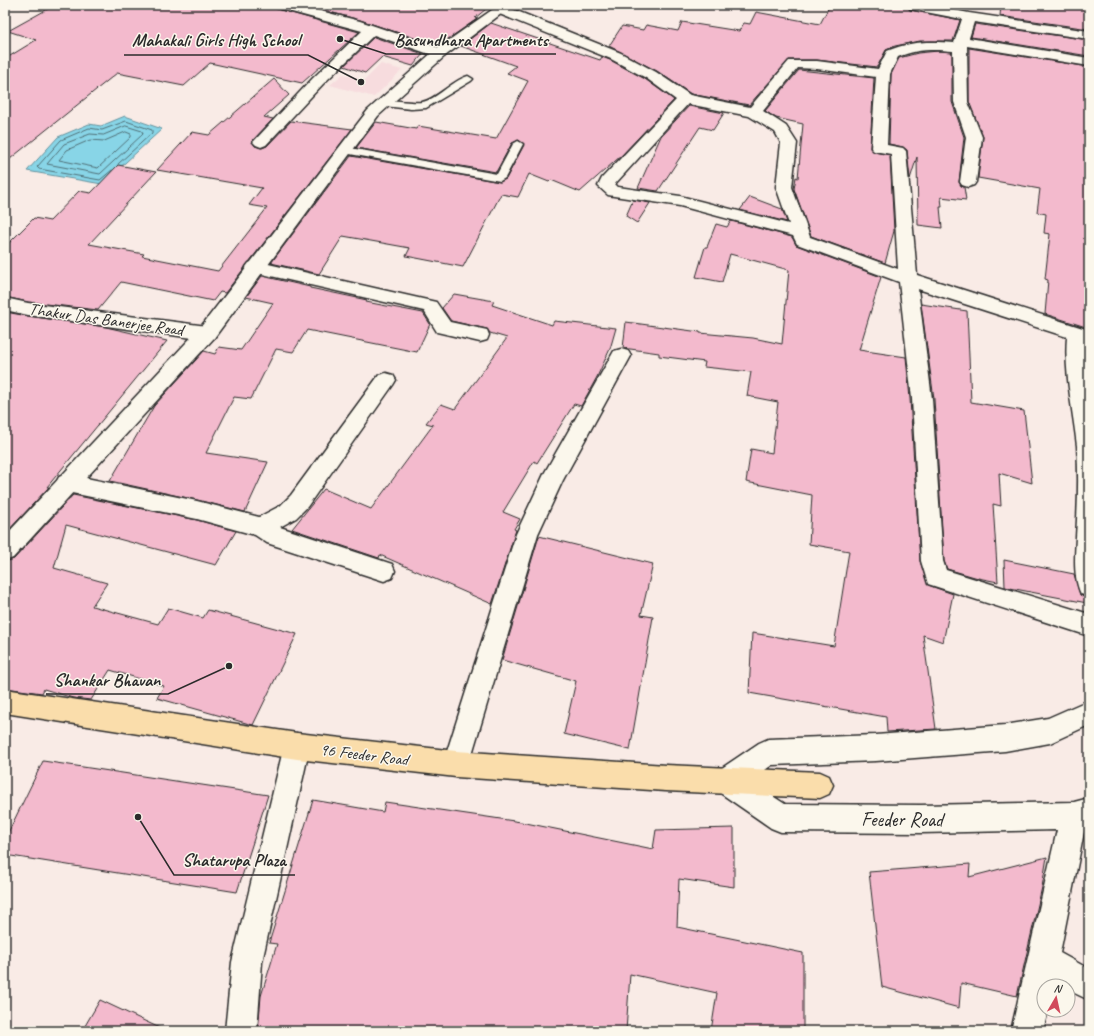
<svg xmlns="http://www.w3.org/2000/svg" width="1094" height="1036" viewBox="0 0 1094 1036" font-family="Caveat,sans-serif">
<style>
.built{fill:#f7dcde}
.water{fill:#88d5e7;stroke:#63919c}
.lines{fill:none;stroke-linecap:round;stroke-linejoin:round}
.shore{stroke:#506f76;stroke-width:1}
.building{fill:#f3bacd;stroke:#2b2b2b}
.lane-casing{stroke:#2b2b2b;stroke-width:3}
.street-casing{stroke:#2b2b2b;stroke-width:3}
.secondary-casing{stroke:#2b2b2b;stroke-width:3}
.primary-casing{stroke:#2b2b2b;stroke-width:3}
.lane{fill:#fbf7ec;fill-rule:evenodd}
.street{fill:#fbf7ec;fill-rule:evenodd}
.secondary{fill:#fbf7ec;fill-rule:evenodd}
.primary{fill:#faddab;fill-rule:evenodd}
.labels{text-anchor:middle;stroke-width:3;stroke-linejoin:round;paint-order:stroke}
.street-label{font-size:17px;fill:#2b2b2b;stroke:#fbf7ec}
.near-street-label{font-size:20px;fill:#2b2b2b;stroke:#fbf7ec}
.leader{fill:none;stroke:#2b2b2b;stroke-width:1.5}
.callout-dot{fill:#2b2b2b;stroke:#fbf7ec;stroke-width:1.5}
.callout-label{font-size:18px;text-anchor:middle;font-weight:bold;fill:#2b2b2b;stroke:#fbf7ec;stroke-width:3;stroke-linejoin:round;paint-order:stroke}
</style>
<rect width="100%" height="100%" fill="#f9ebe6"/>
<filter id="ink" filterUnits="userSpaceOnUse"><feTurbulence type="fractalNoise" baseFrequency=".025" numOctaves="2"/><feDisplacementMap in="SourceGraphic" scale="8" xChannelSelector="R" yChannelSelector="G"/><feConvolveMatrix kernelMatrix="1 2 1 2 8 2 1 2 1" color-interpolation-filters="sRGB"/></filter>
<g filter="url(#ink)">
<polygon class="built" points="381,64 402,70 374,97 330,85 343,74 365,80"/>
<polygon class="water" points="125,116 162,129 102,184 27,171 58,137 89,124 101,126"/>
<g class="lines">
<g class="shore">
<polygon points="126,126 142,131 143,134 100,174 47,164 64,144 90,134 103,135"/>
<polygon points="126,132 131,134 131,137 98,168 59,160 67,150 90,140 104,141"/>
<polyline points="112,170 100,180 39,169 37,167 61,140 89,128 102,130 126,121 152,130 152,133 118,164"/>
</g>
</g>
<g class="building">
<polygon points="55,5 271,5 275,6 277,9 359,32 302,83 210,63 184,86 117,73 5,163 5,59 36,40 8,31"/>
<polygon points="303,5 491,5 475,18 477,19 438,46 360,20"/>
<polygon points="830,5 908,5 910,10 960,20 953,41 920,41 895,46 886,50 877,67 817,60 789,60 749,105 691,94 657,71 609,46 622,26 643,30 646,25 678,31 682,22 739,31 744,23 750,24 756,12 820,24"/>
<polygon points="1001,5 1089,5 1089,29 1000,16"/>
<polygon points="491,23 600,60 602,57 610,60 645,79 674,100 622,155 580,192 551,180 549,182 529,174 518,197 501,194 463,267 406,256 410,248 343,236 319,274 271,263 351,156 500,182 506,179 524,145 519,140 512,143 496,172 356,148 376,122 416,129 418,126 496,139 528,81 507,73 516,66 461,46"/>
<polygon points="975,24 1089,40 1089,56 971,37"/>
<polygon points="374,37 423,54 413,66 382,57 365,73 344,66"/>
<polygon points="969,48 1089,67 1089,328 1045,314 1048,280 1045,279 1050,234 1044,233 1046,214 1037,212 1040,189 978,178 983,137 969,102"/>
<polygon points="938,51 952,52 952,102 964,137 959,182 961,186 964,187 966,200 941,197 942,207 940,207 942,228 918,225 917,157 910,179 907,150 903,147 889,144 891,74 899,58 918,53"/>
<polygon points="799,70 874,78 870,148 874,152 890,155 894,231 885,263 811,236 794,189 796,177 798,178 803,124 776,118 765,111"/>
<polygon points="274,79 289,95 264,117 273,119 252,141 255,146 262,148 267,146 291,121 352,129 225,293 220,292 213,301 121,282 98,310 28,302 5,297 5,247 34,218 50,221 79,191 91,193 118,165 156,172 89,244 144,254 142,256 218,271 267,208 249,205 262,188 157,170 192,132 209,135"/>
<polygon points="689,106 724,113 713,130 700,127 658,191 638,188 661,136"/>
<polygon points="750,197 782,209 787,222 740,210"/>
<polygon points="633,200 650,203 637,223 626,216"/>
<polygon points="731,221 792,237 796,245 881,277 859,350 906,357 910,399 920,561 928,585 953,594 943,642 923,635 936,729 887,732 886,717 749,693 752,633 834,646 849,551 809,544 812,495 746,482 751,449 772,453 778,402 747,396 751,372 704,367 705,362 659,356 659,353 623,348 626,322 700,332 700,333 753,338 782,344 789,270 730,254 722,282 696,277 705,247 707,247 716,224 727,227"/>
<polygon points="262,276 310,287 310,288 367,300 366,302 423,313 430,324 417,352 307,330 293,352 276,349 251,399 234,397 206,453 268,462 245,512 197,500 110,481 154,406 204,351 215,354 219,347 241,350 273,303 246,297"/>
<polygon points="454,294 494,301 492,305 552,325 554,321 616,328 610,349 597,377 581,406 574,404 537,463 534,461 503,512 520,519 514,529 516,530 492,604 380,555 379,558 292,529 324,489 371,509 433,425 426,423 441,404 455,409 507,338 490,333 487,329 451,321 442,308"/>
<polygon points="921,304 967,311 971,402 1024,411 1032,483 999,473 1001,506 993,504 998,582 978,578 947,569 944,561 934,399"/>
<polygon points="5,312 28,316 106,327 167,341 47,487 49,487 5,534"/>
<polygon points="73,495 197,520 236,531 216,565 66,525 54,568 107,583 92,606 158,624 168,608 203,618 208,610 297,634 253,725 157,698 164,686 110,670 91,700 73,698 44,689 42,693 5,688 5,562 14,559"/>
<polygon points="539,536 653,564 641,615 653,617 630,750 564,734 576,681 502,660"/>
<polygon points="1004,560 1074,574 1080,595 1086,598 1087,603 1005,587"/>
<polygon points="43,761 268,795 237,892 5,855 5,839"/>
<polygon points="313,800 383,812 385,802 521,822 653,849 656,830 734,828 734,887 679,879 677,927 803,953 803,1031 711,1031 717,993 630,974 626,1031 258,1031 261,996 277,944 269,943"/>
<polygon points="1047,857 1042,887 1017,996 961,983 959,1008 882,987 869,872 970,864 969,877"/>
<polygon points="100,1000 166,1031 82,1031"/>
</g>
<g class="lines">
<g class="lane-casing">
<g id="lane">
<path d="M468,76L473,79L471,81L426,108L411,109L384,106L379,103C385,97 412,104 422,102C436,100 453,80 468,76Z"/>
<polygon points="518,141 523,144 505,178 500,181 344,153 339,150 344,147 497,174 513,144"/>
</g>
</g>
<g class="street-casing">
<g id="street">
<polygon points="276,5 297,5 360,21 445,50 447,53 445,56 440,57 435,56 374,35 323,84 266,145 261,147 256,145 253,142 256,139 313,78 362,31 277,8"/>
<path d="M909,5H929L969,13L1089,31V39L974,22L969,38L1089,58V66L967,46L968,102L982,137L976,182L974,185L968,187L962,185L960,182L966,137L954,102L953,51C933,49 916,49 898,57L890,74L887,145L903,148L906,151L917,275L1089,330V344L1086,343L1085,356L1089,388V597L1081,594C1073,577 1075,556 1076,537C1078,506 1079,477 1077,446C1073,410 1064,373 1067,337L918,289L932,399L943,561L946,570L1089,614V636L928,584L921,561L912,399L899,282L797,244L793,236L680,206L614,196L608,195L598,186L602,178L676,100L646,78L611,59L497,13L496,10L497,7H507L621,53L656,72L690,95L750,107L789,61H817L878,69L887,51C911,41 928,41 954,43L962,19L910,9ZM798,68L817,69L876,77L871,148L874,151L891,154L898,269L810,237L792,187L797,143L786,126L763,111ZM688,104L749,116L775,132L781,143L776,187L789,224L680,196L618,187L615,184Z"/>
<polygon points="255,261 436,302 450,322 487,330 489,335 487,340 480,342 437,332 424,311 249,271 246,267 249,263"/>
<polygon points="5,298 28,303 207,326 214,328 216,333 214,338 207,340 28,315 5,310"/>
<polygon points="621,349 628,351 631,356 563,480 538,534 469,764 465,773 456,777 447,773 443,764 516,534 545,472 614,351"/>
<polygon points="386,373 393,375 396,380 393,385 307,507 296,518 280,527 392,564 395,571 392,578 384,581 267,543 255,535 197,519 67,492 59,489 56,483 59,477 67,474 197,501 259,517 280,506 291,495 379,375"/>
<polygon points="1089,700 1089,725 1050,743 1005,751 876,761 772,765 749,781 785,804 921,805 1074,802 1089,798 1089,826 1085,827 1060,953 1089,969 1089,1000 1068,990 1068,986 1060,986 1054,983 1053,986 1044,986 1044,1010 1048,1010 1043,1031 1011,1031 1057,830 921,833 781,832 771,828 716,790 712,781 716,772 759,743 768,739 876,735 1005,725 1048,718"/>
<polygon points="297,733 306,737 310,746 262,962 257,1031 225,1031 232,962 284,746 288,737"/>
</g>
</g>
<g class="secondary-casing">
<polygon id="secondary" points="499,5 513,5 445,56 378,116 214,338 13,558 5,561 5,536 200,328 368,110 435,50"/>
</g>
<g class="primary-casing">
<polygon id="primary" points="5,689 297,733 456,751 666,765 820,772 829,776 833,785 829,794 820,798 666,791 456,777 297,759 5,713"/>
</g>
<use href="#lane" class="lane"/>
<use href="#street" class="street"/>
<use href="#secondary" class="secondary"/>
<use href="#primary" class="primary"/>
</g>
</g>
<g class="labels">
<g class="street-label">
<text transform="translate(106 319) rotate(8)" y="6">Thakur Das Banerjee Road</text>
<text transform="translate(364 754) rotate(7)" y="6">96 Feeder Road</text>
</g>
<g class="near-street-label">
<text x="902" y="826">Feeder Road</text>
</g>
</g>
<path class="leader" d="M340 39L386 54H556M361 82L308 55H124M229 666L168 694H46M138 817L174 875H295"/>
<g class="callout-dot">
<circle cx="340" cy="39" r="4"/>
<circle cx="361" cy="82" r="4"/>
<circle cx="229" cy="666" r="4"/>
<circle cx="138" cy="817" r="4"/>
</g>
<g class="callout-label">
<text x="471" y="46">Basundhara Apartments</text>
<text x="216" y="46">Mahakali Girls High School</text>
<text x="107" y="686">Shankar Bhavan</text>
<text x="234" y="866">Shatarupa Plaza</text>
</g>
<rect width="1094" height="1036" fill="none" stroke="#fbf7ec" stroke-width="20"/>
<rect x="10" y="10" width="1074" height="1016" fill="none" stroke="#2b2b2b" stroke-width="1.5" filter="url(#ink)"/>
<g transform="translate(1056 998) rotate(9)"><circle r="19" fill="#fbf7ec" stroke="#a8a59f"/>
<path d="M0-3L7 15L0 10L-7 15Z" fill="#d1495b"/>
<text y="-6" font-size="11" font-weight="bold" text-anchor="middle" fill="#2b2b2b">N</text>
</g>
</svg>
